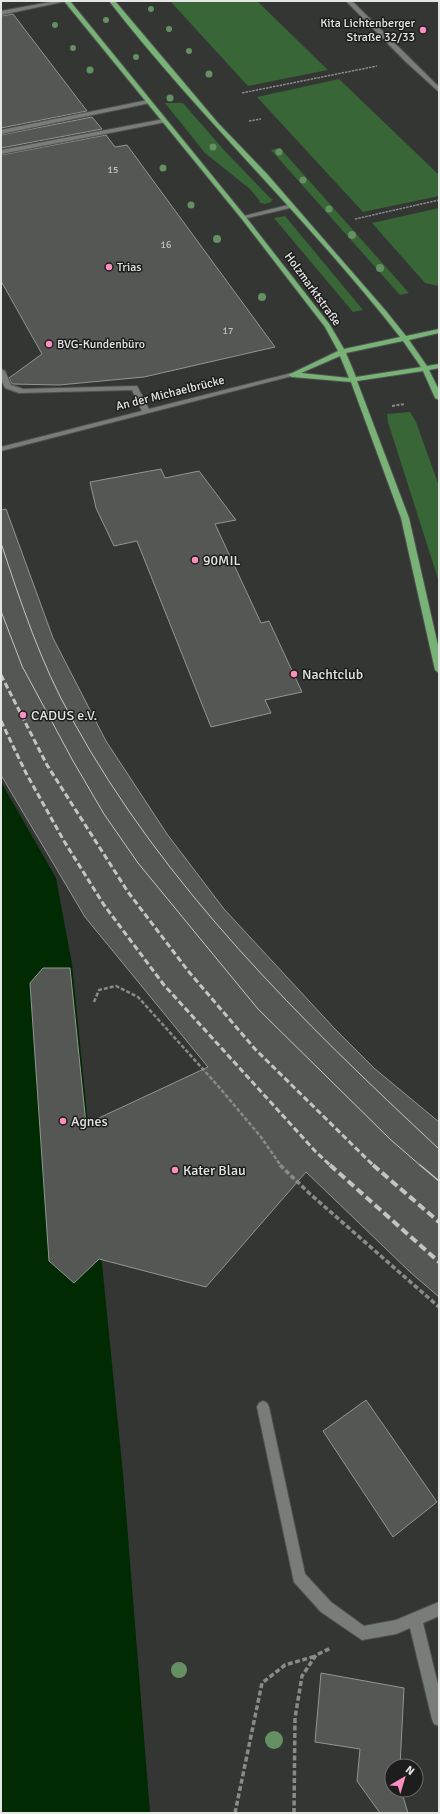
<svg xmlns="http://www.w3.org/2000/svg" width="440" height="1814" viewBox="0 0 440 1814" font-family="Signika,sans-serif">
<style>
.green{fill:#386637}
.water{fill:#002a01}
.building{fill:#545753;stroke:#929692}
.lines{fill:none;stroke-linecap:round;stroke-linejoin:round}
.minor-casing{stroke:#4f524f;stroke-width:2}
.major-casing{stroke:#4f524f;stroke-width:2}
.path-far3{stroke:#888b88;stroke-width:1.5;stroke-dasharray:2.5 1;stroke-linecap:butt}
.path-far2{stroke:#888b88;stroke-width:2;stroke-dasharray:3 1.5;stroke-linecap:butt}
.path-far1{stroke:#888b88;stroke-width:2.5;stroke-dasharray:4 2;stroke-linecap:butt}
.path{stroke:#888b88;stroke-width:3.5;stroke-dasharray:5 2.5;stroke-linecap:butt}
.minor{fill:#797d79;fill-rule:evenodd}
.major{fill:#78b277;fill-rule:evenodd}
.tram-far1{stroke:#c3c5c3;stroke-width:1}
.tram{stroke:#c3c5c3;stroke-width:1.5}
.rail-far1{stroke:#c3c5c3;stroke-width:3;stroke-dasharray:6 3;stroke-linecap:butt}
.rail{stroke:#c3c5c3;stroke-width:4;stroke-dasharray:8 4;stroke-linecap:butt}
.tree{fill:#649063}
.poi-dot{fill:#fd8ebf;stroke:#1c1d1c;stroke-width:1.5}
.labels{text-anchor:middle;stroke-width:3;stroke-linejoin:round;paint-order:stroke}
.far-number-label{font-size:10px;fill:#c0c2c0}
.far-poi-label{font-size:12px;fill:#e4e6e4;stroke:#1c1d1c;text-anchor:start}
.far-street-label{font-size:12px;fill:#e4e6e4;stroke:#1c1d1c}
.poi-label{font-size:14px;fill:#e4e6e4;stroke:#1c1d1c;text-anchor:start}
</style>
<rect width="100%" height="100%" fill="#333633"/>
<g class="green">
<polygon points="170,1 257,1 328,70 248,86"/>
<polygon points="339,79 439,175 439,196 363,212 257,97"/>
<polygon points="165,103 183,103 223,149 271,199 273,199 271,202 265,204 258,202 260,201 250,189 205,153"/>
<polygon points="280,148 409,293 400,295 271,150"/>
<polygon points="439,208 439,286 425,283 372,223"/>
<polygon points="285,216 363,310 353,312 274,218"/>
<polygon points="410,412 416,422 439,486 439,582 388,422 387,414"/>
</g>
<polygon class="water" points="1,782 56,878 72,964 123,1474 150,1813 1,1813"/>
<g class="building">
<polygon points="13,14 87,111 1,128 1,16"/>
<polygon points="92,117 102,129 1,148 1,135"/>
<polygon points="106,135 115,147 127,145 275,347 144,377 59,385 12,384 9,378 42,354 1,281 1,155"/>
<polygon points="161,469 165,478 199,471 236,520 215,524 261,623 269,621 302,692 265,700 271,713 211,727 137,541 114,546 96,508 90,482"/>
<polygon points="6,509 53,638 106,741 167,834 224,909 334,1028 375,1069 439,1122 439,1297 410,1272 306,1172 206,1287 99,1259 74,1283 49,1261 30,983 43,968 70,968 86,1124 208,1067 85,917 1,775 1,510"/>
<polygon points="366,1400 437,1502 393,1537 323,1431"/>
<polygon points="321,1673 404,1688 400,1766 392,1766 392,1790 401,1790 408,1813 380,1813 357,1781 360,1749 315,1742"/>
</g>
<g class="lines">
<g class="minor-casing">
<g id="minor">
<polygon points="56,1 67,1 1,15 1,11"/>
<polygon points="346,1 352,1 439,87 439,92 405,61"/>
<polygon points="148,100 151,102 150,103 1,134 1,130"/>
<polygon points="164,119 166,120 166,122 1,154 1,150"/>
<polygon points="292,204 294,205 294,207 243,219 240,217"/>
<polygon points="1,369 5,371 11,385 23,389 137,386 149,409 292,373 296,375 1,451 1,447 142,411 132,390 19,393 5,388 1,379"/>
<polygon points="263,1401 267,1403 269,1407 305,1574 331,1602 364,1626 396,1620 439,1602 439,1616 423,1623 439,1689 439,1726 434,1724 432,1719 410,1628 396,1634 362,1640 321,1612 294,1582 257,1407 259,1403"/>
</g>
</g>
<g class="major-casing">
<path id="major" d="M64,1H70L245,216L330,325L344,349L400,337C309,220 200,118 109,1H115L218,123L267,174L386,311L406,336L439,329V333L409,340L427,366L439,364V368L429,370L439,390V400L435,398L423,371L357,381L409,518L439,650V673L435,670L401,518L351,382L292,377L288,375L338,351L325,327L241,218ZM403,341L421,367L356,377L346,353ZM340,356L349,378L301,373Z"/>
</g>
<g class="path-far3">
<polyline points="242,93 377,66"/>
<polyline points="249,121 261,119"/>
<polyline points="355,219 439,200"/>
</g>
<polyline class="path-far2" points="392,406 405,404"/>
<polyline class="path-far1" points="94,1002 99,990 116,986 138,997 219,1087 261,1137 281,1166"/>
<g class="path">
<polyline points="280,1165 309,1193 439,1307"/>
<polyline points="235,1813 262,1683 285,1665 316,1656"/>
<polyline points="294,1813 295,1718 302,1676 316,1655 331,1648"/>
</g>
<use href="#minor" class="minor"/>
<use href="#major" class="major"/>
<g class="tram-far1">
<path d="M1,543C21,603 41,664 72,719C164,887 301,1020 439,1149"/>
<polyline points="1,611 22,666 73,761 104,814 138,863 258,1009 391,1140 421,1166"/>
</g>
<polyline class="tram" points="420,1165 439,1181"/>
<g class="rail-far1">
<polyline points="1,675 47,765 128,892 189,972 255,1049 374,1166"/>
<polyline points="1,721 26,773 64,841 104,905 164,985 316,1152 331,1166"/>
</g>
<g class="rail">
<polyline points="330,1165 439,1262"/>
<polyline points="373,1165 439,1222"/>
</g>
</g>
<g class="tree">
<circle cx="151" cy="9" r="3"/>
<circle cx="106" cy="20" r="3"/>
<circle cx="55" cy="25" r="3"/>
<circle cx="169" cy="29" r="3"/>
<circle cx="73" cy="48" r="3"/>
<circle cx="189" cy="51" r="3"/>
<circle cx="136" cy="57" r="3"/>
<circle cx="90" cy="70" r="3.5"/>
<circle cx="209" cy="74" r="3.5"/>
<circle cx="170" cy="98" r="3.5"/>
<circle cx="213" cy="147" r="3.5"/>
<circle cx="279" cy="152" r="3.5"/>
<circle cx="163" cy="168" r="3.5"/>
<circle cx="303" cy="180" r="3.5"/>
<circle cx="191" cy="205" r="3.5"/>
<circle cx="329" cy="209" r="3.5"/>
<circle cx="352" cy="235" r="4"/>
<circle cx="217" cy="239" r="4"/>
<circle cx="380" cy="268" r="4"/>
<circle cx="262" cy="297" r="4"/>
<circle cx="179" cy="1670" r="8"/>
<circle cx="274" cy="1740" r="9"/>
</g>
<g class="poi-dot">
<circle cx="423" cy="30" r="4"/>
<circle cx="109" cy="267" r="4"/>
<circle cx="49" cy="344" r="4"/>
<circle cx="195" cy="560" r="4"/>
<circle cx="294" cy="674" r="4"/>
<circle cx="23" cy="715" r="4"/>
<circle cx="63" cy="1121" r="4"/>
<circle cx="175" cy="1170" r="4"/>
</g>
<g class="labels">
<g class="far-number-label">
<text x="113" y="173">15</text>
<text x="166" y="248">16</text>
<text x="228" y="334">17</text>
</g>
<g class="far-poi-label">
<text x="415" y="27" text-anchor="end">Kita Lichtenberger<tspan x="415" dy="14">Straße 32/33</tspan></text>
<text x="117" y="271">Trias</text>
<text x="57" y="348">BVG-Kundenbüro</text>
</g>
<g class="far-street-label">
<text transform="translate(313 289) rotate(54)" y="4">Holzmarktstraße</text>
<text transform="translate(170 393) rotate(-14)" y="4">An der Michaelbrücke</text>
</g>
<g class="poi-label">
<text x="203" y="565">90MIL</text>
<text x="302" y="679">Nachtclub</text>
<text x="31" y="720">CADUS e.V.</text>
<text x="71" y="1126">Agnes</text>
<text x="183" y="1175">Kater Blau</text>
</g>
</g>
<rect width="440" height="1814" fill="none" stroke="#e4e6e4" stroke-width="4"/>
<g transform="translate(404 1778) rotate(38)"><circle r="19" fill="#1c1d1c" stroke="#6c6d6c"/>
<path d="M0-3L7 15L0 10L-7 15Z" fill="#fd8ebf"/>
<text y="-6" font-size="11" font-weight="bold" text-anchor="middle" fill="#e4e6e4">N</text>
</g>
</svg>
